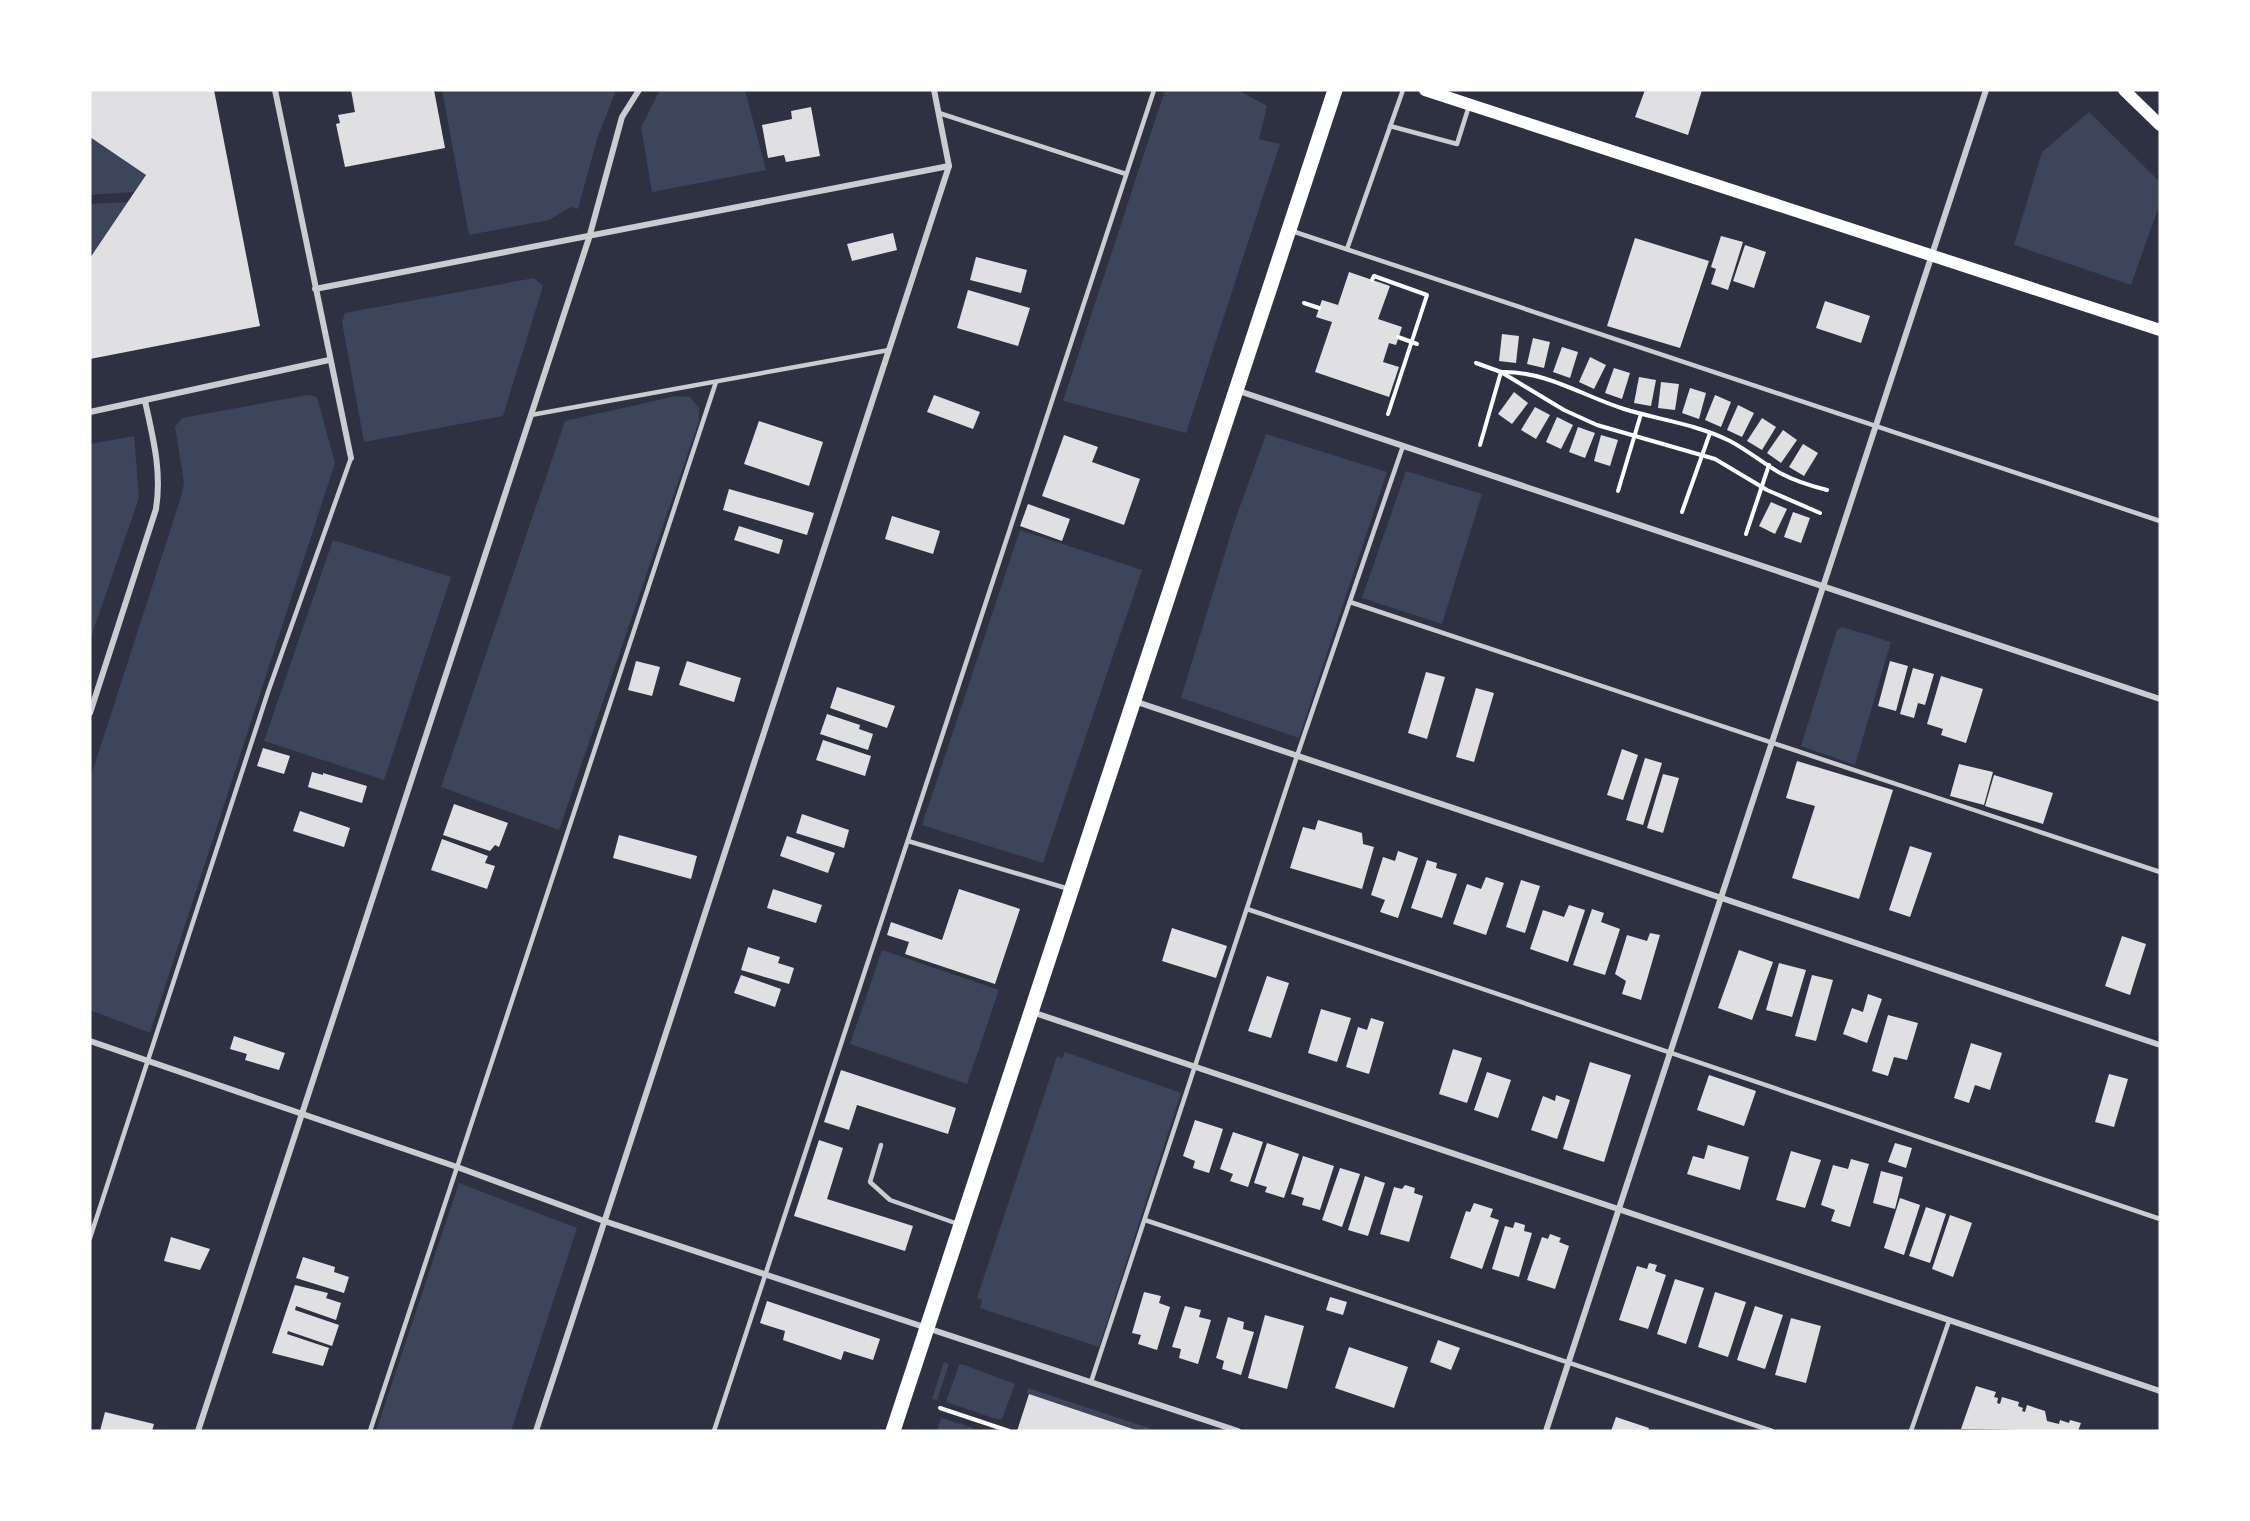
<svg xmlns="http://www.w3.org/2000/svg" width="2250" height="1521" viewBox="0 0 2250 1521" font-family="Bitter,serif">
<style>
.green{fill:#3c4559}
.building{fill:#e0e0e3}
.lines{fill:none;stroke-linecap:round;stroke-linejoin:round}
.path{stroke:#fff;stroke-width:4}
.service{stroke:#caccd0;stroke-width:4.5}
.minor{stroke:#caccd0;stroke-width:6}
.secondary{stroke:#fff;stroke-width:12}
.primary{stroke:#fff;stroke-width:15}
</style>
<rect width="100%" height="100%" fill="#2d3142"/>
<g class="green">
<polygon points="442,90 616,90 597,139 578,209 571,207 549,220 469,235"/>
<polygon points="660,90 745,90 766,170 652,192 641,127"/>
<polygon points="1165,90 1238,90 1267,106 1259,139 1280,144 1186,433 1063,401"/>
<polygon points="2089,112 2160,182 2160,203 2131,285 2014,245 2042,152"/>
<polygon points="90,137 146,175 134,192 90,195"/>
<polygon points="128,202 93,253 90,243 90,204"/>
<polygon points="534,278 543,286 503,416 364,442 342,322 345,313"/>
<polygon points="307,395 317,397 335,463 150,1033 90,1010 90,779 181,497 184,483 175,427 182,418"/>
<polygon points="676,396 690,397 699,408 699,421 559,830 441,787 565,421"/>
<polygon points="1266,434 1387,472 1299,738 1181,698 1234,523"/>
<polygon points="134,436 139,498 90,640 90,444"/>
<polygon points="1406,471 1482,494 1442,624 1362,598"/>
<polygon points="1020,530 1142,570 1043,863 922,825"/>
<polygon points="333,540 451,577 384,780 264,741"/>
<polygon points="1842,627 1891,642 1855,765 1801,746 1837,630"/>
<polygon points="882,950 999,990 967,1084 850,1044"/>
<polygon points="1065,1052 1181,1093 1099,1347 980,1308 982,1300 977,1298 1057,1056 1062,1058"/>
<polygon points="459,1183 577,1228 511,1431 376,1431"/>
<polygon points="944,1362 949,1364 937,1400 932,1399"/>
<polygon points="962,1364 1015,1384 1002,1419 999,1420 946,1402 959,1365"/>
<polygon points="1028,1388 1158,1431 1140,1431 1029,1394 1027,1393"/>
<polygon points="941,1418 945,1419 982,1431 937,1431"/>
</g>
<g class="building">
<polygon points="90,90 214,90 260,326 90,359 90,258 146,175 90,137"/>
<polygon points="351,90 434,90 445,148 345,167 336,124 340,123 338,115 355,112"/>
<polygon points="1645,90 1702,90 1688,135 1635,117"/>
<polygon points="811,107 820,156 786,162 784,155 768,158 762,125 792,119 791,111"/>
<polygon points="893,233 897,250 852,261 847,244"/>
<polygon points="1721,236 1743,242 1728,290 1711,284 1716,269 1711,267"/>
<polygon points="1635,238 1709,261 1680,348 1607,326"/>
<polygon points="1745,245 1766,252 1754,288 1733,281"/>
<polygon points="976,257 1027,270 1021,293 970,280"/>
<polygon points="1349,272 1390,286 1378,319 1402,327 1396,345 1389,343 1383,362 1399,367 1389,397 1315,372 1332,322 1316,317 1322,300 1338,305"/>
<polygon points="968,290 1030,308 1018,346 957,328"/>
<polygon points="1825,301 1870,316 1861,343 1816,328"/>
<polygon points="1502,334 1519,336 1516,363 1499,361"/>
<polygon points="1533,338 1550,342 1544,368 1527,364"/>
<polygon points="1562,347 1578,352 1570,378 1553,372"/>
<polygon points="1590,357 1606,365 1594,389 1579,382"/>
<polygon points="1614,368 1630,373 1622,399 1605,393"/>
<polygon points="1639,377 1656,380 1651,406 1634,403"/>
<polygon points="1661,382 1679,384 1675,410 1658,408"/>
<polygon points="1690,388 1706,393 1699,419 1682,413"/>
<polygon points="1514,392 1528,403 1512,424 1498,414"/>
<polygon points="934,395 980,412 973,429 927,412"/>
<polygon points="1715,395 1731,402 1721,427 1705,420"/>
<polygon points="1738,405 1754,413 1742,437 1727,430"/>
<polygon points="1535,407 1550,415 1536,439 1521,430"/>
<polygon points="1557,417 1573,425 1561,449 1546,442"/>
<polygon points="1762,418 1776,427 1762,450 1747,441"/>
<polygon points="759,421 823,442 809,486 744,464"/>
<polygon points="1578,427 1595,433 1585,458 1569,452"/>
<polygon points="1783,430 1797,440 1781,463 1767,453"/>
<polygon points="1064,435 1098,447 1092,462 1140,479 1124,525 1042,496"/>
<polygon points="1601,435 1618,440 1610,466 1594,461"/>
<polygon points="1803,444 1818,453 1804,476 1789,467"/>
<polygon points="729,489 814,513 807,535 723,510"/>
<polygon points="1771,502 1787,509 1775,534 1759,526"/>
<polygon points="1028,504 1070,519 1062,541 1020,526"/>
<polygon points="1793,512 1810,518 1801,543 1784,537"/>
<polygon points="892,516 940,531 933,554 885,539"/>
<polygon points="739,526 783,540 779,554 734,540"/>
<polygon points="636,661 660,667 652,696 628,690"/>
<polygon points="687,661 741,678 734,702 679,685"/>
<polygon points="1890,661 1908,666 1896,711 1878,706"/>
<polygon points="1913,668 1934,674 1925,705 1918,703 1914,718 1900,714"/>
<polygon points="1426,672 1445,677 1427,739 1408,733"/>
<polygon points="1941,676 1983,689 1966,743 1941,735 1943,729 1927,724"/>
<polygon points="837,687 895,706 887,728 830,708"/>
<polygon points="1476,688 1494,693 1474,762 1456,757"/>
<polygon points="827,714 860,725 859,729 873,734 868,750 820,734"/>
<polygon points="823,740 871,756 865,776 816,760"/>
<polygon points="263,748 290,756 284,774 257,766"/>
<polygon points="1622,749 1638,755 1623,800 1607,795"/>
<polygon points="1645,758 1662,763 1643,825 1626,820"/>
<polygon points="1797,761 1893,790 1859,899 1792,878 1815,806 1786,798"/>
<polygon points="1959,764 1993,772 1984,805 1950,796"/>
<polygon points="312,772 323,775 323,773 367,786 362,803 308,787"/>
<polygon points="1663,774 1679,778 1663,833 1647,828"/>
<polygon points="1994,775 2053,793 2043,824 1985,806"/>
<polygon points="454,804 508,823 499,847 495,845 490,851 443,835"/>
<polygon points="300,811 350,828 344,847 293,831"/>
<polygon points="802,814 849,830 844,848 796,833"/>
<polygon points="1318,820 1362,833 1363,844 1374,847 1362,889 1290,868 1303,827 1315,830"/>
<polygon points="619,835 697,856 691,879 613,858"/>
<polygon points="787,836 835,853 828,873 780,856"/>
<polygon points="442,839 488,856 485,863 495,866 487,889 431,870"/>
<polygon points="1910,846 1932,853 1910,917 1889,910"/>
<polygon points="1398,851 1418,858 1398,918 1380,912 1385,900 1371,895 1383,857 1395,861"/>
<polygon points="1427,860 1437,863 1436,868 1457,874 1442,918 1411,908"/>
<polygon points="1486,877 1504,883 1486,935 1453,924 1467,884 1481,889"/>
<polygon points="1521,880 1540,886 1525,933 1506,927"/>
<polygon points="773,889 822,905 816,923 767,908"/>
<polygon points="959,889 1020,909 995,984 905,954 909,942 887,935 891,922 942,940"/>
<polygon points="1569,905 1585,910 1568,962 1530,949 1543,910 1564,917"/>
<polygon points="1592,909 1604,913 1601,922 1620,929 1605,975 1573,965"/>
<polygon points="1172,928 1227,946 1216,978 1162,961"/>
<polygon points="1650,933 1660,935 1641,1000 1622,994 1626,981 1615,974 1627,935 1647,941"/>
<polygon points="2122,936 2146,944 2130,995 2105,986"/>
<polygon points="748,947 780,957 778,963 794,968 789,984 741,970"/>
<polygon points="1739,950 1773,962 1752,1020 1718,1008"/>
<polygon points="1779,963 1806,970 1792,1017 1766,1010"/>
<polygon points="741,975 781,989 775,1007 734,993"/>
<polygon points="1812,975 1833,980 1816,1041 1795,1036"/>
<polygon points="1267,976 1289,983 1271,1038 1248,1031"/>
<polygon points="1868,994 1882,999 1867,1043 1843,1034 1852,1008 1863,1012"/>
<polygon points="1321,1009 1351,1018 1337,1062 1308,1053"/>
<polygon points="1888,1015 1918,1023 1907,1060 1894,1057 1888,1076 1872,1071"/>
<polygon points="1371,1018 1384,1022 1369,1074 1346,1067 1358,1027 1367,1030"/>
<polygon points="234,1036 285,1053 279,1070 245,1060 247,1054 230,1049"/>
<polygon points="1971,1043 2002,1053 1990,1090 1975,1085 1969,1103 1954,1098"/>
<polygon points="1453,1049 1482,1058 1467,1103 1439,1094"/>
<polygon points="1590,1062 1631,1075 1604,1162 1563,1149"/>
<polygon points="841,1070 956,1108 948,1134 857,1105 849,1130 824,1122"/>
<polygon points="1487,1072 1511,1080 1498,1118 1474,1110"/>
<polygon points="2109,1074 2128,1079 2114,1127 2095,1122"/>
<polygon points="1709,1075 1756,1091 1744,1126 1697,1110"/>
<polygon points="1556,1095 1570,1100 1557,1139 1531,1130 1543,1096 1555,1101"/>
<polygon points="1195,1120 1223,1129 1209,1173 1193,1168 1195,1161 1183,1156"/>
<polygon points="1233,1132 1263,1142 1248,1187 1230,1181 1233,1174 1220,1169"/>
<polygon points="819,1140 843,1148 827,1199 913,1226 905,1251 794,1216"/>
<polygon points="1267,1143 1299,1154 1284,1198 1265,1192 1267,1187 1254,1183"/>
<polygon points="1895,1143 1912,1148 1906,1168 1888,1162"/>
<polygon points="1708,1145 1749,1157 1740,1190 1687,1174 1693,1156 1704,1159"/>
<polygon points="1791,1151 1821,1160 1805,1208 1776,1200"/>
<polygon points="1303,1156 1334,1166 1320,1210 1302,1205 1304,1198 1291,1194"/>
<polygon points="1851,1159 1869,1164 1850,1227 1831,1221 1835,1210 1821,1205 1833,1165 1848,1169"/>
<polygon points="1340,1168 1360,1174 1342,1227 1322,1220"/>
<polygon points="1881,1171 1903,1177 1895,1209 1873,1203"/>
<polygon points="1365,1176 1385,1183 1368,1236 1348,1230"/>
<polygon points="1405,1185 1415,1188 1414,1193 1423,1196 1409,1242 1380,1234 1394,1187 1402,1189"/>
<polygon points="1900,1198 1920,1205 1904,1255 1884,1248"/>
<polygon points="1474,1203 1493,1209 1490,1217 1499,1220 1482,1269 1450,1258 1466,1211 1470,1212"/>
<polygon points="1926,1207 1946,1214 1930,1263 1909,1256"/>
<polygon points="1950,1215 1972,1223 1953,1277 1932,1269"/>
<polygon points="1515,1222 1525,1225 1524,1231 1532,1233 1519,1277 1492,1269 1505,1226 1513,1228"/>
<polygon points="1550,1234 1561,1238 1559,1242 1569,1246 1555,1289 1527,1280 1542,1237 1548,1239"/>
<polygon points="171,1237 210,1249 200,1270 164,1261"/>
<polygon points="303,1257 335,1267 334,1272 349,1277 344,1293 296,1278"/>
<polygon points="1649,1263 1657,1265 1655,1271 1666,1275 1648,1329 1619,1320 1637,1266 1647,1269"/>
<polygon points="1675,1279 1704,1288 1686,1344 1657,1334"/>
<polygon points="295,1285 328,1293 326,1298 341,1303 336,1320 296,1306 295,1310 339,1325 332,1346 288,1331 287,1334 329,1348 323,1366 272,1353"/>
<polygon points="1144,1292 1161,1296 1159,1303 1170,1307 1157,1350 1138,1344 1141,1335 1132,1333"/>
<polygon points="1715,1292 1746,1302 1728,1357 1698,1347"/>
<polygon points="1330,1297 1347,1302 1343,1315 1326,1310"/>
<polygon points="767,1301 880,1339 873,1360 844,1351 841,1360 783,1340 785,1331 760,1323"/>
<polygon points="1185,1306 1201,1310 1199,1317 1211,1320 1198,1364 1179,1358 1181,1349 1172,1347"/>
<polygon points="1755,1306 1783,1315 1765,1369 1737,1360"/>
<polygon points="1265,1315 1304,1326 1287,1389 1248,1378"/>
<polygon points="1228,1317 1244,1322 1243,1329 1254,1332 1241,1375 1222,1369 1224,1361 1216,1358"/>
<polygon points="1791,1318 1821,1326 1806,1383 1775,1375"/>
<polygon points="1438,1340 1460,1348 1451,1370 1430,1362"/>
<polygon points="1349,1347 1408,1367 1394,1408 1335,1388"/>
<polygon points="1976,1386 1996,1392 1994,1397 1998,1398 1997,1403 2000,1404 2002,1397 2019,1402 2018,1406 2023,1408 2022,1411 2025,1412 2027,1405 2045,1411 2047,1421 2059,1424 2060,1420 2069,1423 2070,1420 2081,1423 2078,1431 1961,1429"/>
<polygon points="1029,1394 1139,1431 1017,1431"/>
<polygon points="105,1412 154,1424 152,1431 100,1431"/>
<polygon points="1616,1417 1649,1428 1648,1431 1611,1431"/>
</g>
<g class="lines">
<g class="path">
<polyline points="1372,280 1374,276 1427,295 1388,414"/>
<polyline points="1304,303 1319,308"/>
<polyline points="1398,337 1417,344"/>
<polyline points="1476,363 1501,372 1480,445"/>
<polyline points="1501,372 1564,410 1597,425 1715,459 1767,490 1820,513"/>
<path d="M1502,372C1546,371 1583,396 1624,409C1660,420 1696,424 1730,441C1747,450 1763,463 1780,473C1795,481 1811,486 1827,490"/>
<polyline points="1618,491 1641,414"/>
<polyline points="1682,512 1710,433"/>
<polyline points="1746,534 1769,465"/>
<polyline points="940,1408 1009,1431"/>
</g>
<g class="service">
<polyline points="939,113 1126,174"/>
<polyline points="1390,126 1457,144 1469,106"/>
<polyline points="1292,231 2160,521"/>
<polyline points="1347,249 1403,90"/>
<polyline points="531,415 889,350"/>
<polyline points="1350,602 2160,872"/>
<polyline points="908,841 1069,889"/>
<polyline points="1247,909 2160,1219"/>
<polyline points="881,1145 870,1182 890,1200 958,1224"/>
<polyline points="1145,1220 1772,1431"/>
<polyline points="90,1238 268,692 351,458"/>
<polyline points="1091,1382 1297,756 1403,446"/>
<polyline points="370,1431 716,382"/>
<polyline points="714,1431 1154,90"/>
<polyline points="1911,1431 1949,1321"/>
</g>
<g class="minor">
<polyline points="275,90 351,458"/>
<polyline points="315,289 949,166"/>
<polyline points="1236,390 2160,699"/>
<polyline points="90,412 329,360"/>
<polyline points="1134,701 2160,1045"/>
<path d="M90,713L156,509C162,471 153,438 145,401"/>
<polyline points="1032,1012 2160,1391"/>
<polyline points="90,1041 457,1167 604,1221 1238,1431"/>
<polyline points="198,1431 589,238 622,117 639,90"/>
<polyline points="536,1431 949,166 934,90"/>
<polyline points="1546,1431 1986,90"/>
</g>
<g class="secondary">
<polyline points="1425,90 2160,330"/>
<polyline points="2124,90 2160,125"/>
</g>
<polyline class="primary" points="893,1431 1335,90"/>
</g>
<rect width="2250" height="1521" fill="none" stroke="#ffffff" stroke-width="183"/>
</svg>
